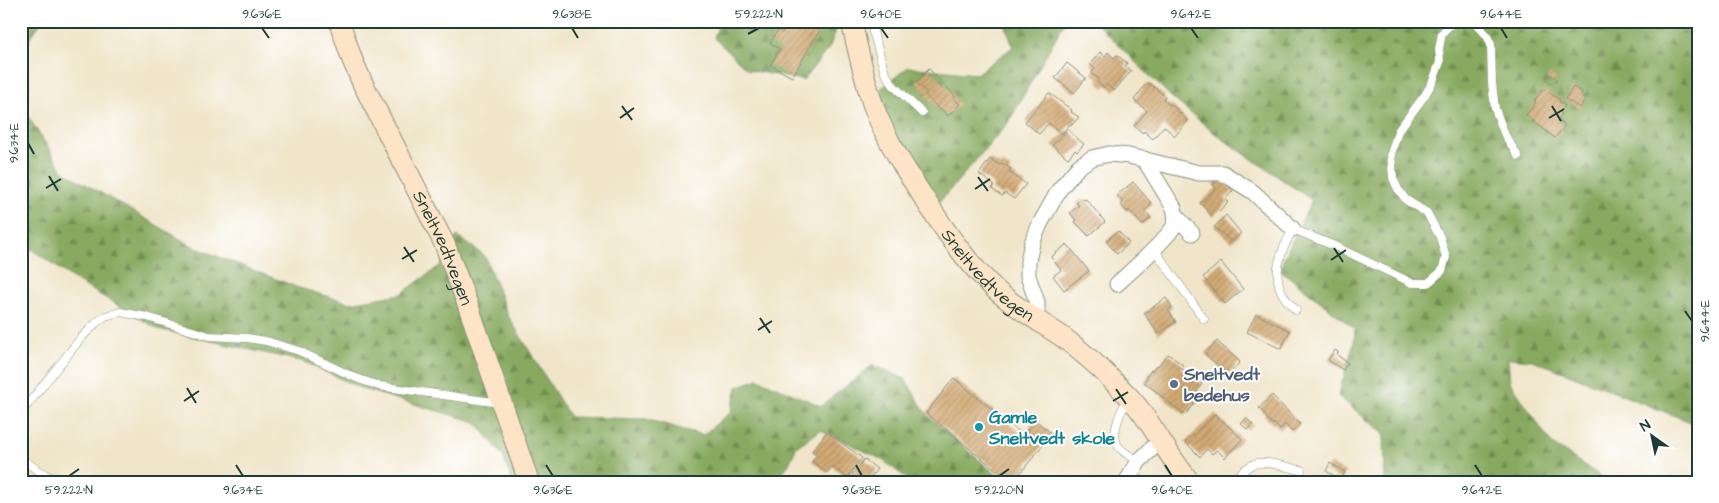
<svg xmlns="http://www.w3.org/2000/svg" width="1719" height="503" viewBox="0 0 1719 503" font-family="'Architects Daughter',sans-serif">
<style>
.forest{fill:url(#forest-firs);stroke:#54744a}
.building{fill:url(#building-hatch)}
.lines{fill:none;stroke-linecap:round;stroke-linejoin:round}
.service-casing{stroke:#88917e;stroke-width:9}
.minor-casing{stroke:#88917e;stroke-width:17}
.secondary-casing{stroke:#88917e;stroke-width:22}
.service{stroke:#fff;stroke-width:8}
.minor{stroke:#fff;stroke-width:15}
.secondary{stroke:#fee4c6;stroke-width:20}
.ticks{fill:none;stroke:#1f3d34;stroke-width:2}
.service-dot{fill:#5c6f8a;stroke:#fff;stroke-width:2}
.culture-dot{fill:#0f9aa8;stroke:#fff;stroke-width:2}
.labels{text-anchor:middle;stroke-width:4;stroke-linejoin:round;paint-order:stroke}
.street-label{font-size:18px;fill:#1f3d34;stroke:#fff}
.service-label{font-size:18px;font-weight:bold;fill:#4e5e75;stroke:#fff;text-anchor:start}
.culture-label{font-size:18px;font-weight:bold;fill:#0d838f;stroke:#fff;text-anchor:start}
.neatline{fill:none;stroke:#1f3d34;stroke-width:2}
.ticks-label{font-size:12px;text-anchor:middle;fill:#1f3d34}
</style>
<defs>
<pattern id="forest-firs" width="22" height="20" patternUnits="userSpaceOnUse" patternTransform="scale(1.25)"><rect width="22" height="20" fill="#88aa60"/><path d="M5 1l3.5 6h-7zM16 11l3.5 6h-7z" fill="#6f8c50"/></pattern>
<pattern id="building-hatch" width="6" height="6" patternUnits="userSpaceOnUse" patternTransform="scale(1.25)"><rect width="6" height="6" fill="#d4ab74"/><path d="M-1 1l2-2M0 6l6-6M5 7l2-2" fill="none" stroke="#ab8c60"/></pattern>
</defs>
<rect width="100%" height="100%" fill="#fff"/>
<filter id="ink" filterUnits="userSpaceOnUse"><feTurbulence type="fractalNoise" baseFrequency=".02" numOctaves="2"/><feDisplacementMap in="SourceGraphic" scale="10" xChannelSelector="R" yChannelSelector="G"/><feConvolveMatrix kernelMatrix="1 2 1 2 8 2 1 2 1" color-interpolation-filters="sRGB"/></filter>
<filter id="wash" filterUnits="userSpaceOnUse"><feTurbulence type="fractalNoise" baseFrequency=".0096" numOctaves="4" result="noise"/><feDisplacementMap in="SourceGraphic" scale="20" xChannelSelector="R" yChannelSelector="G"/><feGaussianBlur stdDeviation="1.12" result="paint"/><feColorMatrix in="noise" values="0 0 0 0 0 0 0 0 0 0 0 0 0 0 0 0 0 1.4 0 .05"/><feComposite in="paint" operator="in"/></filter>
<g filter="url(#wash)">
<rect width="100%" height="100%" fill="#f0e5c9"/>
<g class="forest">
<polygon points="21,21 42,21 30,38 26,51 29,85 26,113 63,171 196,248 299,288 351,303 401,294 441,265 457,236 485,256 508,316 570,417 646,419 703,435 731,412 737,387 758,379 821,406 873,365 905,379 927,415 1005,482 912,482 881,459 821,430 797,446 789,464 775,482 512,482 503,456 476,422 362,389 305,362 158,329 80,283 21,242"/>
<polygon points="720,21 840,21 829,48 803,80 748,70 714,38"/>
<polygon points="1004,21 1065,21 1008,123 930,213 895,152 878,91 908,67 976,74 1013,47"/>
<polygon points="1094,21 1698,21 1698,425 1533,360 1508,358 1510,382 1551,443 1609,482 1385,482 1384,434 1338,396 1354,342 1355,329 1279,269 1312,200 1217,135 1169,95"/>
</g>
<g id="blocks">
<g class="building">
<polygon points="725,21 738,21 735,27"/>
<polygon points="789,21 825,21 792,77 770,65 780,49 770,43 778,30 782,33"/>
<polygon points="1100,52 1105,56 1108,52 1114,58 1117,55 1127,63 1125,66 1131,71 1114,91 1107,85 1104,88 1097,82 1099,79 1092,74 1092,72 1095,69 1090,64"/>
<polygon points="1067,63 1086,78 1074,93 1055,78"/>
<polygon points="929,69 955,96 953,97 960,104 948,116 941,109 940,110 925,95 927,93 916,82"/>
<polygon points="1550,74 1557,79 1553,84 1546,79"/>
<polygon points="1149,83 1165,96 1163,99 1169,105 1171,104 1188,121 1175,136 1164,126 1153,139 1144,131 1143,133 1134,126 1147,111 1134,100 1146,84 1147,85"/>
<polygon points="1573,87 1582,92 1581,95 1586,98 1580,108 1565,99"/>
<polygon points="1544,89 1560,100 1559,101 1565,106 1560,112 1562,114 1557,120 1565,126 1555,138 1526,115 1536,102 1534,101"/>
<polygon points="1049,93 1072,110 1071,112 1079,117 1072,125 1070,124 1062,134 1049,123 1039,134 1025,122"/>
<polygon points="1068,130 1084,144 1077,152 1075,150 1068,158 1052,145"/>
<polygon points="990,159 1000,165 1002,163 1011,169 1009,172 1026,184 1014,199 1005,193 1002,196 992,189 994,185 979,174"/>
<polygon points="1220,178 1233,191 1225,199 1228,202 1213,217 1200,203 1216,188 1213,184"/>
<polygon points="1133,182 1152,204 1145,211 1151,218 1142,225 1129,210 1127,212 1121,205 1123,203 1117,195"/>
<polygon points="1082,198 1084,200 1086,199 1105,222 1089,236 1075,222 1076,220 1070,213 1079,205 1076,203"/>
<polygon points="1226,215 1241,233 1232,242 1214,227"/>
<polygon points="1118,231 1129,243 1117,254 1106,241"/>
<polygon points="1067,244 1089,271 1064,290 1053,276 1061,270 1051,257"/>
<polygon points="1221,262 1243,289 1225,304 1203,277"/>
<polygon points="1166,298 1172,307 1168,310 1176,322 1158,334 1144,313"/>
<polygon points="1256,314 1290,331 1281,349 1247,332"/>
<polygon points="1217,341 1240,362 1228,375 1205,354"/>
<polygon points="1335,350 1338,352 1337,355 1348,363 1343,370 1328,360"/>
<polygon points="1168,354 1183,365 1181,368 1202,384 1197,391 1201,394 1198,397 1200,399 1198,402 1196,401 1185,415 1144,382 1151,370 1152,371 1157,365 1158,366"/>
<polygon points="954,378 1023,435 1035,420 1052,434 1013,482 1011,482 926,413"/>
<polygon points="1272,395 1300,424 1292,432 1285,424 1280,430 1274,423 1273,425 1264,415 1265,414 1259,408"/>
<polygon points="1215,414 1242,439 1225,458 1217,450 1212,454 1207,449 1200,457 1185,442"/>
<polygon points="1246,418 1253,425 1248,430 1241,424"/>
<polygon points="827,432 862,458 847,478 832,466 827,473 812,461 817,454 812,451"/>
<polygon points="864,459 877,469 867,482 861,482 852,475"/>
<polygon points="1330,463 1345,472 1341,480 1326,471"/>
<polygon points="1267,476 1271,480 1273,478 1277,482 1262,482"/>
</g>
</g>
</g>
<g filter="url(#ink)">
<use href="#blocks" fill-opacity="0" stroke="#88917e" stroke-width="1"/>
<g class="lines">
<g class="service-casing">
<g id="service">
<polyline points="870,21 885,73 894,86 922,113"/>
<polyline points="1474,21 1487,36 1491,44 1492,83 1495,109 1505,135 1518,156"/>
<polyline points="1154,249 1204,319"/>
<path d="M1296,310C1267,285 1277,258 1293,229L1337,247L1412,283H1428L1442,271L1446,257L1440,237L1427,213L1406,200L1398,189L1393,178L1391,154L1398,131L1425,95L1433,81L1440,62L1439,49L1442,33L1451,24L1458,21"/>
<path d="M1128,399C1121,410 1111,432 1117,444C1120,451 1132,457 1139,461"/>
<polyline points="21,410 28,404 81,338 96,323 105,316 120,312 147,317 209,336 247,338 266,341 299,351 356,378 379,386 500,403"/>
<polyline points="21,458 37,470 60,482"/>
<path d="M1232,482C1239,475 1245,467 1254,464C1265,459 1289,468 1301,470"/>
</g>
</g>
<g class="minor-casing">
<g id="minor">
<polyline points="1176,216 1192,233"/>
<path d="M1117,284C1129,273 1170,237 1175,224C1176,218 1176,214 1174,208L1144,159"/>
<polyline points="1035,320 1037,315 1037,302 1028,276 1028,261 1032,243 1040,224 1059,190 1079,166 1092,158 1109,154 1129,156 1199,173 1223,173 1253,192 1293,229"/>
<polyline points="1126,482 1139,461 1161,440"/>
</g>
</g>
<g class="secondary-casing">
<g id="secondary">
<path id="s1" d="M339,21L352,59L362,82L445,245L469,308L529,482"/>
<path id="s2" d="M851,21C858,49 864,78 873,105C885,138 905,169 924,198C945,231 967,263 996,290C1017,309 1041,322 1064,338C1082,352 1099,366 1115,383C1125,392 1135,403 1143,414C1159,436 1172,461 1190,482"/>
</g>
</g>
<use href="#service" class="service"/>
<use href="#minor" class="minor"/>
<use href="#secondary" class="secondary"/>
</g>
</g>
<path class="ticks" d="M262,28L269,38M572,28L578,38M881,28L888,38M1191,28L1198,38M1501,28L1507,38M748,34L759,28M622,106L632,120M1552,106L1561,121M620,118L634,108M1549,118L1564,109M28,143L34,154M49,176L58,191M978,177L988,191M46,188L61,179M975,189L990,179M404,247L414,262M1334,248L1343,262M402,259L417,250M1331,260L1346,250M1685,311L1692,321M760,318L770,333M758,330L772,321M187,388L196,403M1116,389L1126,404M184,401L199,391M1113,401L1128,392M236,465L243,476M546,465L553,476M856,465L862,476M1165,465L1172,476M1475,465L1482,476M69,476L79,469M999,476L1009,469"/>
<circle class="service-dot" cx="1174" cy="384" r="5"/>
<circle class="culture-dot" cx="979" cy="427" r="5"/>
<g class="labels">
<g class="street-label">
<text dy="6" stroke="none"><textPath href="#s1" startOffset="250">Sneltvedtvegen</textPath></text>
<text dy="6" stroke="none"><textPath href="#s2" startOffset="294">Sneltvedtvegen</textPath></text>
</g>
<g class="service-label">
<text x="1184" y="380">Sneltvedt<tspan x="1184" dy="21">bedehus</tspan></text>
</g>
<g class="culture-label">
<text x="989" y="423">Gamle<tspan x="989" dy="21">Sneltvedt skole</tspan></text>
</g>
</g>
<rect width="1719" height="503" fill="none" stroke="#fff" stroke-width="55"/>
<g transform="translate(1652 436) rotate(327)" stroke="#ffffff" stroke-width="4" paint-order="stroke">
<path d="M0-4L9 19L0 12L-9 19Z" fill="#1f3d34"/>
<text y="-8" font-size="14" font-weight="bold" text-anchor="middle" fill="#1f3d34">N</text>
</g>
<rect x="28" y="28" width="1664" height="448" class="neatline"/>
<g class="ticks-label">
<text x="262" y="18">9.636°E</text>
<text x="572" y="18">9.638°E</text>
<text x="759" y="18">59.222°N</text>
<text x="881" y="18">9.640°E</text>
<text x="1191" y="18">9.642°E</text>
<text x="1501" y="18">9.644°E</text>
<text transform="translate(14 143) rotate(-90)" y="4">9.634°E</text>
<text transform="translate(1705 321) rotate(-90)" y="4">9.644°E</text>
<text x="69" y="494">59.222°N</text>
<text x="243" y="494">9.634°E</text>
<text x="553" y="494">9.636°E</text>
<text x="862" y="494">9.638°E</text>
<text x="999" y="494">59.220°N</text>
<text x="1172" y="494">9.640°E</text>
<text x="1482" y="494">9.642°E</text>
</g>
</svg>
